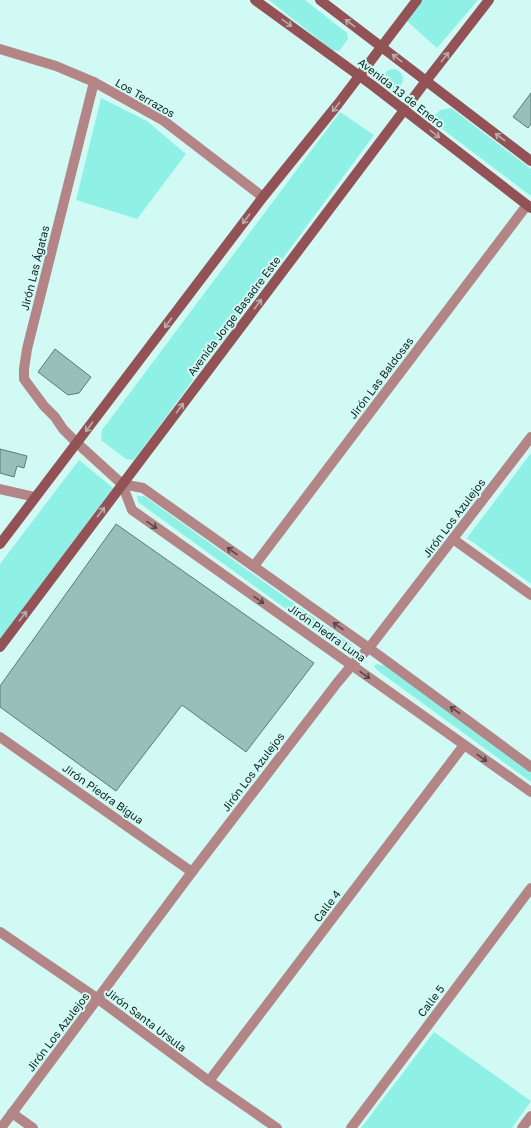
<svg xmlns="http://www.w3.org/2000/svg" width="531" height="1128" viewBox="0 0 531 1128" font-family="'Golos Text',sans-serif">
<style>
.green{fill:#8ff1e5}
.building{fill:#98bfb9;stroke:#587d78}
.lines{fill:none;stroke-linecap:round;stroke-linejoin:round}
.minor{stroke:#b48587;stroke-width:10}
.tertiary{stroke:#b48587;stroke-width:10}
.secondary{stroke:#935256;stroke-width:10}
.oneway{stroke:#b5aead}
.oneway2{stroke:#524848}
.labels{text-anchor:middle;stroke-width:4;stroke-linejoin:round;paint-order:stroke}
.street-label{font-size:11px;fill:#10201e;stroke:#d1faf4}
</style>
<rect width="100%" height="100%" fill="#d1faf4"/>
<g class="green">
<polygon points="269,0 305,0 347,33 348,39 339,51 332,50"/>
<polygon points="422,0 478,0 437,48 407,21"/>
<circle cx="393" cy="79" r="10"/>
<polygon points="101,98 147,121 186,154 137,219 76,200"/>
<polygon points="451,108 531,169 531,196 437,125 434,116 440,110"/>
<polygon points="340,112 374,135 134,460 126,459 101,440 102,430"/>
<polygon points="531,453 531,584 467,538"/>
<polygon points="79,460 113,488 0,639 0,564"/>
<polygon points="137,496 144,496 352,645 354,650 348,650 336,645 138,502"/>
<polygon points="377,664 385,666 531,771 531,782 377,670 374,666"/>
<polygon points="434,1032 531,1101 512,1128 361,1128"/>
</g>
<g class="building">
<polygon points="531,93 531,124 528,128 513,117"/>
<polygon points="55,349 91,377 79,393 68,395 38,372"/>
<polygon points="0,449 27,456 24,468 17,466 14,477 0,473"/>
<polygon points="116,524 314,663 246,752 182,705 116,791 0,707 0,686"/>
</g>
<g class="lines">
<g class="minor">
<polyline points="0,49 56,66 94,82 164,121 263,197"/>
<polyline points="77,443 63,429 55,417 44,406 24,379 24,369 27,349 94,82"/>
<polyline points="0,489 35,497"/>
<polyline points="453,539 531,595"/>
<polyline points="254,566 527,205"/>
<polyline points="0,737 192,872"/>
<polyline points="0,932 98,999 209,1081 277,1128"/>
<polyline points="209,1081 464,745"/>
<polyline points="12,1113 33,1128"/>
<polyline points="1,1128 192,872 337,683 352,665 369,648 531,437"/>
<polyline points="351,1128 531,888"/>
<polyline points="522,1128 531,1116"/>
</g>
<g class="tertiary">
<polyline points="77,443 122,484 132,510 531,792"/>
<polyline points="122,484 143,488 369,648 531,767"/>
</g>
<g class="secondary">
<polyline points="255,0 372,85 531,208"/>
<polyline points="320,0 531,161"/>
<polyline points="0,544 263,197 338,104 417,0"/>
<polyline points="0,647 426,81 489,0"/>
</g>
</g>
<defs><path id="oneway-shaft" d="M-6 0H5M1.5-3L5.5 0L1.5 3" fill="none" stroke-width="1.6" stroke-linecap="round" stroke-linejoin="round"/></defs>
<g class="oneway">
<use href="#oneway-shaft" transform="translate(287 23) rotate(36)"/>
<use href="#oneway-shaft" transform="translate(350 23) rotate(-143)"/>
<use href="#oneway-shaft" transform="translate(445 57) rotate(-52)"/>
<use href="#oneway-shaft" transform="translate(397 58) rotate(-142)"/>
<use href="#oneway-shaft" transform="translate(336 107) rotate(128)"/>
<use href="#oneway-shaft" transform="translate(435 134) rotate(38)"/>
<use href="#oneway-shaft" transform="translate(500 137) rotate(-143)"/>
<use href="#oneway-shaft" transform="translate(246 219) rotate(127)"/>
<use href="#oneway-shaft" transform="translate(258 304) rotate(-53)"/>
<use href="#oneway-shaft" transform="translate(168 323) rotate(127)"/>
<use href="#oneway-shaft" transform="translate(180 408) rotate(-53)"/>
<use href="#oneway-shaft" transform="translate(89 427) rotate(127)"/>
<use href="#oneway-shaft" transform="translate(101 512) rotate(-53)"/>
<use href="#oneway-shaft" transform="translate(23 616) rotate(-53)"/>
</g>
<g class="oneway2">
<use href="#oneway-shaft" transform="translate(152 525) rotate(35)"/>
<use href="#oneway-shaft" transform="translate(232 551) rotate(-145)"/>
<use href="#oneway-shaft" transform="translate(259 600) rotate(35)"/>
<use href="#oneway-shaft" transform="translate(338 626) rotate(-145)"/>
<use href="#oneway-shaft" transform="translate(365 675) rotate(35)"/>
<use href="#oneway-shaft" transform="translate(455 710) rotate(-144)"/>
<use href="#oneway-shaft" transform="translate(482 758) rotate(36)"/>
</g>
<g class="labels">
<g class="street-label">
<text transform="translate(401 93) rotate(38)" y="4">Avenida 13 de Enero</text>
<text transform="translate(145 98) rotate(30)" y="4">Los Terrazos</text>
<text transform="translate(35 268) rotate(-76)" y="4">Jirón Las Ágatas</text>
<text transform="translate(234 316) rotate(-53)" y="4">Avenida Jorge Basadre Este</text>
<text transform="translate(381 378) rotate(-53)" y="4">Jirón Las Baldosas</text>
<text transform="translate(454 518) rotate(-53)" y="4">Jirón Los Azulejos</text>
<text transform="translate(327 633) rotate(35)" y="4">Jirón Piedra Luna</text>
<text transform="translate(253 772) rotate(-53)" y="4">Jirón Los Azulejos</text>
<text transform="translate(103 794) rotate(35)" y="4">Jirón Piedra Bigua</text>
<text transform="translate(327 906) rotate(-53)" y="4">Calle 4</text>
<text transform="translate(431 1001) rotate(-53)" y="4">Calle 5</text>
<text transform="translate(146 1020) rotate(37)" y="4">Jirón Santa Ursula</text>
<text transform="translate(58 1032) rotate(-53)" y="4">Jirón Los Azulejos</text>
</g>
</g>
</svg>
